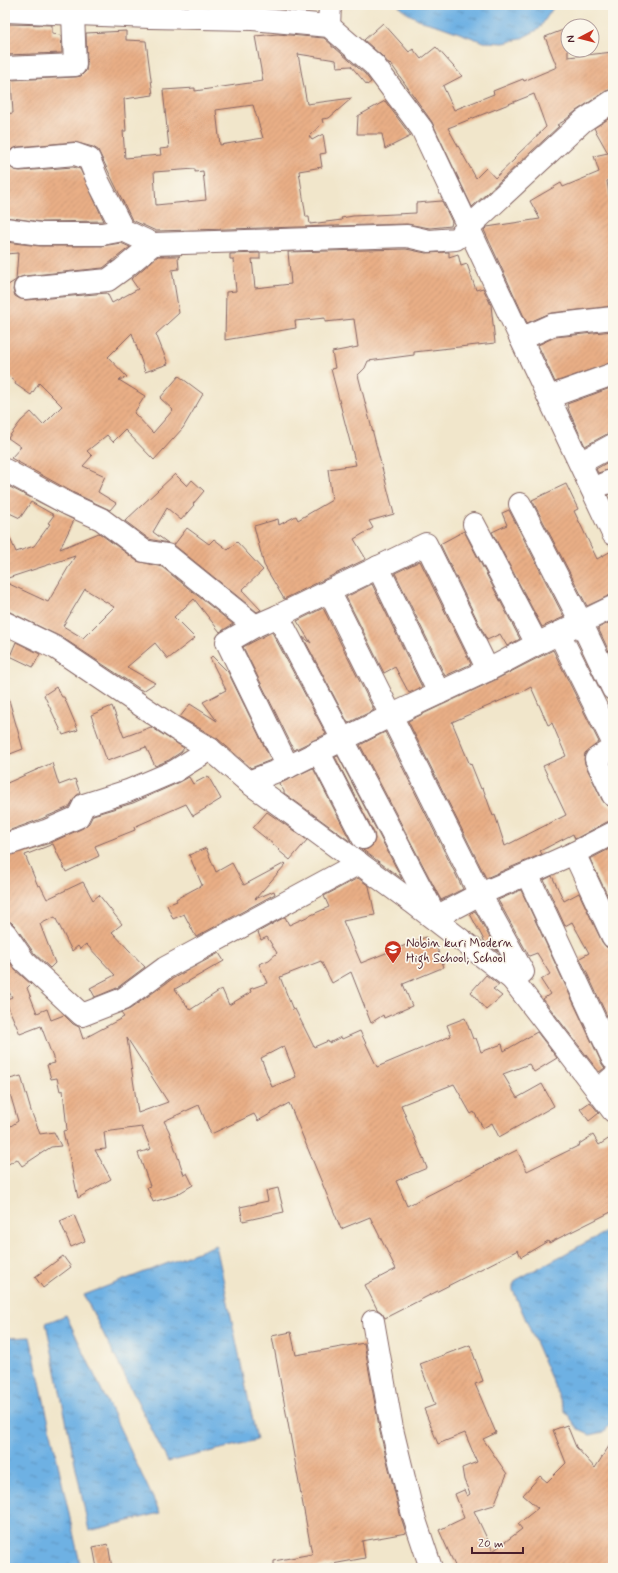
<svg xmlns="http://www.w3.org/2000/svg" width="618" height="1573" viewBox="0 0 618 1573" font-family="Mynerve,sans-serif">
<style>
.water{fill:url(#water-ripples);stroke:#5c6887}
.building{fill:url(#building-hatch);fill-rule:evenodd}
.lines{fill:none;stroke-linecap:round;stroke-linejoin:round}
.minor-casing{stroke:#846563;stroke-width:24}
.minor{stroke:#fff;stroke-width:22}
.labels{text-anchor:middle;stroke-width:3.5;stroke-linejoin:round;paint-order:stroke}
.poi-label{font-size:13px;fill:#4a1f2b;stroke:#fbf7ec;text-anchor:start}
</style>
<defs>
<pattern id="water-ripples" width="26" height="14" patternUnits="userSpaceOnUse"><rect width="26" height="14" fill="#6eb1e3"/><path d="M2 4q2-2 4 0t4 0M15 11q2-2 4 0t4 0" fill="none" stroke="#5c8fb8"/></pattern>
<pattern id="building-hatch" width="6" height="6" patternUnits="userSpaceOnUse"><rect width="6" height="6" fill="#e9af86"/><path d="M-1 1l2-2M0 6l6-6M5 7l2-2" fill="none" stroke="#c99674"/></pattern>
</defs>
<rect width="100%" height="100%" fill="#fbf7ec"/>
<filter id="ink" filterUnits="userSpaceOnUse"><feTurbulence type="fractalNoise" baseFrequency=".025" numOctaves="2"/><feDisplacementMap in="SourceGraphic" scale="8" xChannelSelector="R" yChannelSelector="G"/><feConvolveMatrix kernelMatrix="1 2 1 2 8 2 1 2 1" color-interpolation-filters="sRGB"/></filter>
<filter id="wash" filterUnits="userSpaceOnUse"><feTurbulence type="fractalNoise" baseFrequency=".012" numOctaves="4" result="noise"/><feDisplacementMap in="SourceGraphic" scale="16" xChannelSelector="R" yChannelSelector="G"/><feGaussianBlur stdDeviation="0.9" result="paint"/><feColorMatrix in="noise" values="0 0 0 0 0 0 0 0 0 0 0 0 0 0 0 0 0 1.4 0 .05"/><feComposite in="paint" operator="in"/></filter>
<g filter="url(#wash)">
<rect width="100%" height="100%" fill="#f1e6cb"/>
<g class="water">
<polygon points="398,5 555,5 539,29 520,39 504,43 484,42 440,26 422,21 407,13"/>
<polygon points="613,1228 613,1421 604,1432 590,1435 579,1430 565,1411 513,1290 513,1285 516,1280"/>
<polygon points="216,1245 257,1440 168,1462 84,1295"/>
<polygon points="66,1315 160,1513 89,1531 46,1323"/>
<polygon points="30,1337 81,1568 5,1568 5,1338"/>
</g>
<g id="blocks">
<g class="building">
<path d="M383,23L409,52L413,49L421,59L436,47L462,76L443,86L454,110L494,94L493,91L523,79L524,81L557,67L545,37L568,28V57L613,52V89L606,91L576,111L564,121L557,125L559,126L472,207L432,122L391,64L390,65L382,56L364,40ZM534,94L546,127L514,158L515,159L495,178L486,168L476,178L448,128Z"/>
<polygon points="5,24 52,25 52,34 61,35 62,53 5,55"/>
<path d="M126,31V40L146,41L153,95L124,99L126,131H123L125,158L161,155L160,149L169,148L163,90L195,88V91L263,81L255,36L278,34L324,38L332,45V47H334L365,74L371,82L367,85L351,66L337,67L336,60L298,54L307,104L352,98L329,118L322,119L323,123L309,136L312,140L323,134L326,153L320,154L322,167L299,171L306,217H309L310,224L342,220L341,218L353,216L416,213V203L442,201L452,222L451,226L430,228L407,224L156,231L132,220L98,150L93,147L74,142L18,147L12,149L8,153L7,160L9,166L14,170L20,171L73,167L80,169L104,221L41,222L5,217V114L13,113L11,80L76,77L81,76L86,71L87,65L86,33ZM253,105L263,138L220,145L216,110ZM195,169V172L203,171L206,200L156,205L154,172Z"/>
<polygon points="385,101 411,136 385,149 382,134 357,134 358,116"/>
<polygon points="613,116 613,178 607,181 613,220 613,306 551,313 527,323 484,230 487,227 540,219 530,201 561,183 563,187 599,172 594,156 608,153 594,128"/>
<polygon points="5,242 40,246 102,246 121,243 130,247 103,268 24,276 18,278 14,283 13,290 15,296 20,299 26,300 107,293 112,303 138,289 131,279 158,256 180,256 178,257 179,269 172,270 179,313 156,334 168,364 145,372 132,333 108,357 127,377 119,380 145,396 134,413 153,433 173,410 160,398 179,376 203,394 183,428 154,460 125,430 113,442 107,435 87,451 92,456 83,466 105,476 98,492 116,503 110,510 74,493 11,458 21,447 8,438 21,421 31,412 43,425 62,406 39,383 31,395 15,384 16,382 5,373 5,313 10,302 5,295 5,287 16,280 18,253 5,254"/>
<polygon points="406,249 426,253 449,252 449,257 458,254 461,266 467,264 476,290 483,288 491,305 495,343 414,352 414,355 368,361 365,368 358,375 394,514 369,521 373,528 354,539 366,559 284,599 264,565 254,526 278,519 279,525 296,516 298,520 332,500 328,469 356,465 331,369 335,368 332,352 358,347 354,319 325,322 325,318 295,321 296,328 225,340 226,292 236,291 233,259 230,259 230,254 260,253 260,259 252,259 255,288 291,284 288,252"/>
<polygon points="613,331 613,362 555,382 538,345 555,337"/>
<polygon points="613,387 613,433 607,434 585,446 569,411 567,404"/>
<polygon points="613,459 613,468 598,473 596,469"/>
<polygon points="175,474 187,486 192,480 204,491 193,504 194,505 181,520 167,508 153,532 168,543 149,539 125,521"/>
<polygon points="566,484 578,509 574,511 597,559 613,550 613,595 608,596 587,606 532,500"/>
<path d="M6,485L74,520L60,549L99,533L137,561L162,567L233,624L220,632L194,599L174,617L195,638L168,659L155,643L127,667L155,683L143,691L63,638L10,612L5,611V582L48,602L75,556L5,579V527L16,552L34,546L50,524L48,523L54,515L31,502L20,518L5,511ZM85,589L114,607L83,638L63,626Z"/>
<polygon points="509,510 564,617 542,627 492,532 507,525 502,513"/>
<polygon points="187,528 209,544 214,539 228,550 237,542 263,570 242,590 261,610 257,612 174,545"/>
<polygon points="464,531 520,639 507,646 500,634 487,640 440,544"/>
<polygon points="420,561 471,664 445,676 395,573"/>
<polygon points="372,584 422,687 409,693 395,667 384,673 346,597"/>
<polygon points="323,608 374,710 348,723 303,637 311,643 297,621"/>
<polygon points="613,621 613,660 598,628"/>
<polygon points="272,632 326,734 294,750 243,647"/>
<polygon points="16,642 40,654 33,667 10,656"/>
<path d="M553,650L599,742L585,753L584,759L585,764L602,800L606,805L613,807V821L607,822L575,839L573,834L540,851L542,854L486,878L408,721L493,681ZM531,687L548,725L552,723L566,756L543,766L566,815L505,846L495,815L493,816L483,788L481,789L471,764L470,765L452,722L520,692V693Z"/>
<polygon points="212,656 228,672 271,760 251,768 218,739 180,717 190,704 217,721 203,702 226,690 210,658"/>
<polygon points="56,687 62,697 64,697 78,730 63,735 44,695"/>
<polygon points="9,700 23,749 5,756 5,701"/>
<polygon points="112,706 124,737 151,727 184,748 181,752 169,760 155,766 146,747 107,761 91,715"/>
<polygon points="385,732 463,889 441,900 360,745"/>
<polygon points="338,756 402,879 363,850 368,849 373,845 375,839 374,833 335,757"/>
<polygon points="52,763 59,785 75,779 80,793 76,796 69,807 41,819 5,832 5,784"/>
<polygon points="313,768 351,842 284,793 284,791 279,784"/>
<polygon points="208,776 221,799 193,816 186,804 134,827 135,830 95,846 99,856 66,872 53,844 25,855 38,886 40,885 47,899 83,882 93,900 99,895 122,924 112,932 145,967 117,988 95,997 90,988 115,975 86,944 80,949 78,946 72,951 55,917 40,924 55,963 50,968 34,953 15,926 11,922 5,921 5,857 50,843 83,828 89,823 93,815 133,803 180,782 189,777 193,784"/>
<polygon points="267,812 307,840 290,860 278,850 279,849 253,828"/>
<polygon points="613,847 613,907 590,859"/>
<polygon points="206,848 216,872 232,863 244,885 285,863 286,864 255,899 274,891 275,894 196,937 184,914 173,919 167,905 177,901 176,899 202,885 189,855"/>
<polygon points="552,876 564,901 579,893 602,942 606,947 613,949 613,1029 580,958 589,953 572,922 565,926 544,880"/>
<path d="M358,878L369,886L375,915L343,921L361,963L426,937L430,949L435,943L444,967L403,984L412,1006L384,1018L383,1015L371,1023L351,972L332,983L321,961L280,977L293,1010L295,1009L314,1047L328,1041L329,1043L341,1037L342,1039L360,1031L377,1067L451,1036L447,1025L465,1018L473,1039L476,1038L481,1052L502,1044L504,1051L537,1032L557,1058L534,1072L529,1064L503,1074L517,1098L542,1084L554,1106L499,1137L492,1123L483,1128L474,1112L471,1114L454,1084L401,1105L427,1168L396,1181L407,1206L517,1150L527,1171L580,1145L579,1144L593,1135L599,1145L613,1136V1211L549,1243L548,1241L521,1257L518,1250L385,1318L382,1313L377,1309L365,1285L396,1269L370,1217L341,1229L289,1103L258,1121L254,1114L211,1134L199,1105L164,1121L169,1131L184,1175L187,1173L193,1185L176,1195L153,1202L147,1187L150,1186L138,1153L151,1149L142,1127L104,1132L106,1149L95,1150L111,1179L78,1198L67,1145H66L63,1131L67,1130L63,1090L60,1091L57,1078L51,1079L47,1065L55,1063L41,1026L20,1034L5,1000L12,997L5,985V955L15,970L31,984L27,988L37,1013L47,1009L51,1020L64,1015L73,1024L79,1027L83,1039L124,1017L121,1013L130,1009L172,979L219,953L224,961L175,989L190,1010L222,989L229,1005L251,992L250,989L267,983L259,964L269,960L277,953L267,937L261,940L258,932L285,917L289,925L329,907L324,896ZM127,1038L168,1102L138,1113ZM284,1046L296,1077L272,1087L261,1058Z"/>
<polygon points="521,890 602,1064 605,1068 599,1072 543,999 550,994 541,980 550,974 537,953 529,956 498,900"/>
<polygon points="475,911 498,952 486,944 470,914"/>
<polygon points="486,975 499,985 493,989 502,996 486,1010 471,992"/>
<polygon points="21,1076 31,1111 40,1134 54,1132 61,1146 51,1147 22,1166 17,1159 5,1166 5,1130 18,1121 6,1080"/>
<polygon points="590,1102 599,1113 589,1121 580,1109"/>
<polygon points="278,1188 284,1212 243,1221 240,1207 268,1201 266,1191"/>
<polygon points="74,1215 85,1241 71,1247 60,1221"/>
<polygon points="63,1256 71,1267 43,1288 35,1277"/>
<polygon points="291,1332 296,1355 364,1343 380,1432 400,1514 406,1533 362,1541 365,1558 311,1568 274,1568 274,1561 312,1554 272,1336"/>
<polygon points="470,1345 483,1381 475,1384 496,1433 483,1439 507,1474 494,1505 474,1511 493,1551 522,1529 518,1524 538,1508 523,1495 540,1476 547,1482 566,1463 553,1430 567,1425 576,1447 595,1468 613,1440 613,1568 456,1568 439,1530 464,1518 455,1494 464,1490 467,1496 470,1494 464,1480 462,1468 477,1462 465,1433 438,1444 424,1409 435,1405 420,1364"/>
<polygon points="108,1544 112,1568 97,1568 93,1547"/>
</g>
</g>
</g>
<g filter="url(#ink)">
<use href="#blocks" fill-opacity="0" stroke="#846563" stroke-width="1"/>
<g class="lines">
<g class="minor-casing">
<g id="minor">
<polyline points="5,11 150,17 252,19 329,26 374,65 422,129 613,534"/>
<polyline points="329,26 330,5"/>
<polyline points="5,68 75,65 73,14"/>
<polyline points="19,159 75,154 89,159 98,181 123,230"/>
<polyline points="5,229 40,234 102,234 123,230 153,244 407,236 429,241 456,239 583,121 613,101"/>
<polyline points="25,288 108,280 123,269 153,244"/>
<polyline points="521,339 552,325 613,318"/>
<polyline points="549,397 613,374"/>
<polyline points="580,463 613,445"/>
<polyline points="5,470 68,504 101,519 144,551 167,555 255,626 278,616 426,544 488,670 392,715 288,767 248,782"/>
<polyline points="592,489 613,480"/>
<polyline points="520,504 581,622 613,689"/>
<polyline points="474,524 537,644"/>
<polyline points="378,567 439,693"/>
<polyline points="329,591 480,894 527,874"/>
<polyline points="278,616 435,915"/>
<polyline points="5,623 56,648 176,729 210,749 248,782 412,902 512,979 613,1111"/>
<polyline points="255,626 227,642 288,767"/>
<polyline points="559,633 613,742"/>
<polyline points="488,670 537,644 613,607"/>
<polyline points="613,748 596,759 613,795"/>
<polyline points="318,751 363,838"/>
<polyline points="613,833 574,853 613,937"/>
<polyline points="5,845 46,831 78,817 84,805 128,791 175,771 210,749"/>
<polyline points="574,853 527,874 613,1059"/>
<polyline points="431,916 436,917 480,894 523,972 512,979"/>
<polyline points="5,933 24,961 82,1015 123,999 165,968 359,863"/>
<polyline points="597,1091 613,1077"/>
<polyline points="373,1321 392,1429 412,1511 431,1568"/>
</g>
</g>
<use href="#minor" class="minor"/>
</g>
</g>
<defs>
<g id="school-pin" transform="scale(0.9)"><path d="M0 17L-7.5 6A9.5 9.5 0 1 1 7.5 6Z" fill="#c8321e" stroke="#fbf7ec"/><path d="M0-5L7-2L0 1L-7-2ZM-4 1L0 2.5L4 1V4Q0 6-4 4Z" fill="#fff"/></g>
</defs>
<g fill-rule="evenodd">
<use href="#school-pin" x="393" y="949"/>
</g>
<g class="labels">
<g class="poi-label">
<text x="406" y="947">Nobin kuri Modern<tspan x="406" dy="15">High School, School</tspan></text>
</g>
</g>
<rect width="618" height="1573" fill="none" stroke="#fbf7ec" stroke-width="20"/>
<g transform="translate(580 38) rotate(263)"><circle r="19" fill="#fbf7ec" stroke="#b4a19f"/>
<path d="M0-3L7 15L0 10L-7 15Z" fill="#c8321e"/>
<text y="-6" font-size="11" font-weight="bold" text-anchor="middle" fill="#4a1f2b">N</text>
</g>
<path d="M472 1547v6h51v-6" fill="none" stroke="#4a1f2b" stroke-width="2"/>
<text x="478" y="1547" font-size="12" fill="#4a1f2b" stroke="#fbf7ec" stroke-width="3" paint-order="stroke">20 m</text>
</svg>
